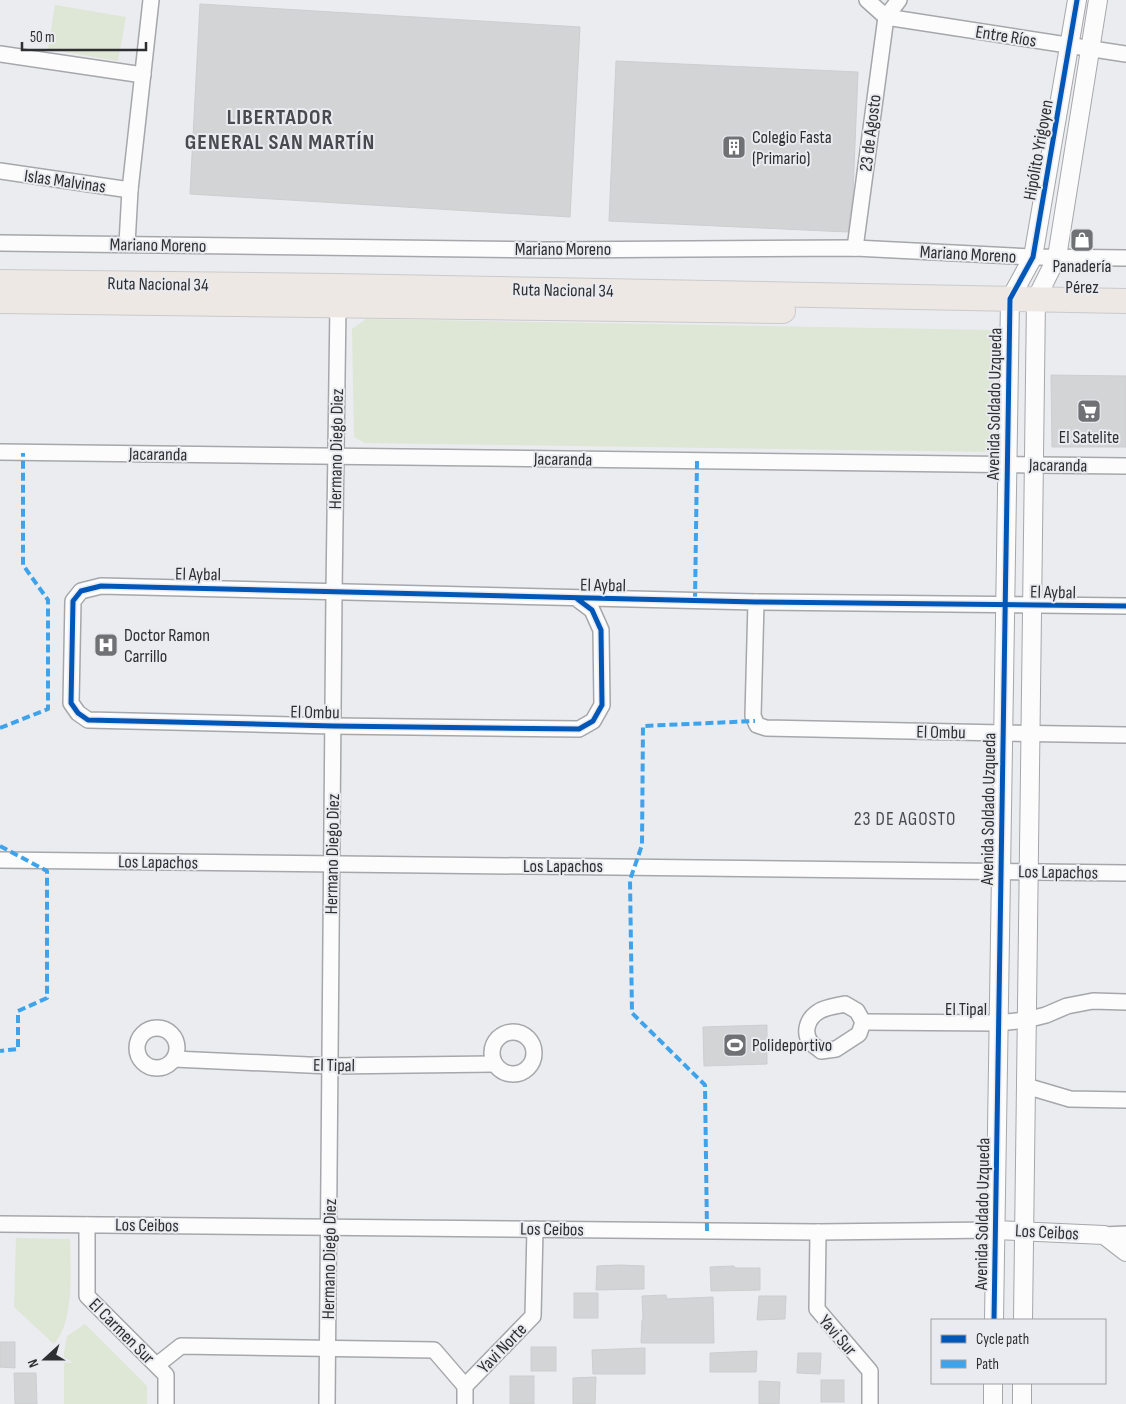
<svg xmlns="http://www.w3.org/2000/svg" width="1126" height="1404" viewBox="0 0 1126 1404" font-family="'Sofia Sans Condensed',sans-serif">
<style>
.green{fill:#dee6d5}
.building{fill:#d3d4d6;stroke:#cecdd0}
.lines{fill:none;stroke-linecap:round;stroke-linejoin:round}
.minor-casing{stroke:#a6a7aa;stroke-width:18}
.tertiary-casing{stroke:#a6a7aa;stroke-width:20}
.trunk-casing{stroke:#cacacc;stroke-width:26}
.minor{stroke:#fcfcfd;stroke-width:15}
.tertiary{stroke:#fcfcfd;stroke-width:18}
.trunk{stroke:#eee8e4;stroke-width:24}
.quiet{stroke:#3ea3eb;stroke-width:4;stroke-dasharray:8 4;stroke-linecap:butt}
.cycleway-casing{stroke:#eaebf1;stroke-width:8}
.cycleway{stroke:#0057b8;stroke-width:5}
.labels{text-anchor:middle;stroke-width:4;stroke-linejoin:round;paint-order:stroke}
.street-label{font-size:18px;fill:#2e2f31;stroke:#eaebf1}
.poi-label{font-size:18px;fill:#2e2f31;stroke:#eaebf1;text-anchor:start}
.neighbourhood-label{font-size:19px;letter-spacing:1px;fill:#494a4f;stroke:#eaebf1}
.district-label{font-size:22px;font-weight:bold;letter-spacing:1px;fill:#494a4f;stroke:#eaebf1}
</style>
<rect width="100%" height="100%" fill="#ebecf0"/>
<g class="green">
<polygon points="55,5 126,17 118,61 48,49"/>
<polygon points="366,319 995,330 991,452 365,443 354,437 352,329"/>
<path d="M16,1238L70,1239C70,1269 75,1320 54,1344L14,1307Z"/>
<polygon points="85,1324 147,1386 147,1404 64,1404 64,1353 67,1336"/>
</g>
<g class="building">
<polygon points="200,4 580,27 570,217 190,194"/>
<polygon points="616,61 858,72 853,192 848,232 609,221"/>
<polygon points="1051,375 1126,376 1126,447 1052,447"/>
<polygon points="767,1025 767,1064 704,1066 703,1027"/>
<polygon points="620,1265 644,1266 644,1289 596,1290 597,1266"/>
<polygon points="734,1266 735,1268 760,1268 760,1290 711,1291 710,1267"/>
<rect x="574" y="1293" width="24" height="25"/>
<polygon points="666,1295 667,1299 713,1297 714,1343 641,1343 642,1320 643,1320 642,1296"/>
<polygon points="759,1296 786,1296 785,1319 757,1320"/>
<polygon points="0,1342 15,1342 15,1368 0,1367"/>
<rect x="531" y="1347" width="25" height="24"/>
<polygon points="645,1348 645,1374 593,1374 592,1350"/>
<polygon points="757,1351 756,1372 710,1372 710,1353"/>
<polygon points="798,1353 821,1353 820,1374 797,1373"/>
<polygon points="14,1373 36,1373 37,1404 15,1404"/>
<rect x="510" y="1376" width="24" height="28"/>
<polygon points="596,1377 595,1404 573,1404 573,1378"/>
<rect x="821" y="1380" width="23" height="22"/>
<polygon points="759,1381 780,1382 779,1404 759,1404"/>
</g>
<g class="lines">
<g class="minor-casing">
<g id="minor">
<polyline points="867,0 886,17"/>
<polyline points="886,17 1126,54"/>
<polyline points="0,54 143,75"/>
<polyline points="0,171 130,190"/>
<polyline points="0,243 546,250 855,248 1033,257 1126,258"/>
<polyline points="127,244 130,190 151,0"/>
<polyline points="855,248 886,17 899,0"/>
<polyline points="0,452 1126,466"/>
<polyline points="576,598 592,610 601,630 602,705 593,721 579,729 333,726 88,720 78,713 71,703 73,601 81,591 101,586 756,602 1126,606"/>
<polyline points="756,602 753,716 757,725 766,728 1003,733 1126,735"/>
<polyline points="0,860 1126,873"/>
<path d="M845,1004L857,1011L863,1022L859,1034L836,1049L821,1051C818,1048 814,1046 811,1043C803,1033 807,1019 818,1012C825,1007 837,1006 845,1004Z"/>
<polyline points="863,1022 998,1023 1026,1020 1046,1015 1067,1006 1093,1001 1126,1002"/>
<circle cx="157" cy="1048" r="20"/>
<circle cx="513" cy="1053" r="21"/>
<polyline points="174,1059 330,1066 494,1064"/>
<polyline points="1026,1086 1070,1099 1126,1100"/>
<polyline points="0,1224 818,1232 995,1230"/>
<polyline points="87,1225 87,1296 166,1375 166,1404"/>
<polyline points="818,1232 817,1309 870,1371 870,1404"/>
<polyline points="1104,1235 1126,1234"/>
<polyline points="157,1365 181,1346 434,1350 465,1386"/>
<polyline points="327,1404 334,592 338,305"/>
<polyline points="465,1404 465,1386 533,1316 535,1229"/>
</g>
</g>
<g class="tertiary-casing">
<g id="tertiary">
<polyline points="995,1230 1104,1235 1126,1252"/>
<polyline points="994,1320 1010,299 1033,257 1077,0"/>
<polyline points="1023,1320 1036,299 1057,257 1098,0"/>
<polyline points="993,1404 993,1383"/>
<polyline points="1022,1404 1022,1383"/>
</g>
</g>
<g class="trunk-casing">
<g id="trunk">
<polyline points="0,282 337,286 1126,301"/>
<polyline points="0,301 783,311"/>
</g>
</g>
<use href="#minor" class="minor"/>
<use href="#tertiary" class="tertiary"/>
<use href="#trunk" class="trunk"/>
<g class="quiet">
<polyline points="695,601 697,461"/>
<polyline points="0,728 48,709 48,600 23,565 23,453"/>
<polyline points="0,846 47,871 47,998 18,1011 18,1049 0,1051"/>
<polyline points="707,1231 705,1085 632,1013 630,880 642,845 643,726 755,721"/>
</g>
<g class="cycleway-casing">
<g id="cycleway">
<polyline points="576,598 592,610 601,630 602,705 593,721 579,729 333,726 88,720 78,713 71,703 73,601 81,591 101,586 756,602 1126,606"/>
<polyline points="994,1320 1010,299 1033,257 1077,0"/>
</g>
</g>
<use href="#cycleway" class="cycleway"/>
</g>
<defs>
<g id="building-square" transform="scale(1.25)"><rect x="-9" y="-9" width="18" height="18" rx="4" fill="#707174" stroke="#eaebf1"/><path d="M-4-6H4V6H1V3H-1V6H-4ZM-2.5-4.3h1.7v1.8h-1.7ZM.8-4.3h1.7v1.8H.8ZM-2.5-1h1.7V.8h-1.7ZM.8-1h1.7V.8H.8Z" fill="#fff"/></g>
<g id="shop-square" transform="scale(1.25)"><rect x="-9" y="-9" width="18" height="18" rx="4" fill="#707174" stroke="#eaebf1"/><path d="M-5-2.5h2.3a2.7 3.5 0 0 1 5.4 0H5L5.5 6h-11ZM-1.5-2.5h3a1.5 2.3 0 0 0-3 0Z" fill="#fff"/></g>
<g id="supermarket-square" transform="scale(1.25)"><rect x="-9" y="-9" width="18" height="18" rx="4" fill="#707174" stroke="#eaebf1"/><path d="M-6-5.5h2.5l.6 2H6L4.5 2H-2.5L-4.4-4H-6ZM-1.5 3.2a1.3 1.3 0 1 0 .1 0ZM3 3.2a1.3 1.3 0 1 0 .1 0Z" fill="#fff"/></g>
<g id="hospital-square" transform="scale(1.25)"><rect x="-9" y="-9" width="18" height="18" rx="4" fill="#707174" stroke="#eaebf1"/><path d="M-5-5h3v3.5h4V-5h3V5h-3V1.5h-4V5h-3Z" fill="#fff"/></g>
<g id="stadium-square" transform="scale(1.25)"><rect x="-9" y="-9" width="18" height="18" rx="4" fill="#707174" stroke="#eaebf1"/><path d="M0-5a6.5 5 0 1 0 0 10a6.5 5 0 1 0 0-10ZM-3.5-1.8h7v3.6h-7Z" fill="#fff"/></g>
</defs>
<g fill-rule="evenodd">
<use href="#building-square" x="734" y="147"/>
<use href="#shop-square" x="1082" y="240"/>
<use href="#supermarket-square" x="1089" y="411"/>
<use href="#hospital-square" x="106" y="645"/>
<use href="#stadium-square" x="735" y="1045"/>
</g>
<g class="labels">
<g class="street-label">
<text transform="translate(1006 36) rotate(9)" y="6">Entre Ríos</text>
<text transform="translate(870 133) rotate(-83)" y="6">23 de Agosto</text>
<text transform="translate(1038 150) rotate(-80)" y="6">Hipólito Yrigoyen</text>
<text transform="translate(65 181) rotate(8)" y="6">Islas Malvinas</text>
<text transform="translate(158 245) rotate(1)" y="6">Mariano Moreno</text>
<text x="563" y="255">Mariano Moreno</text>
<text transform="translate(968 254) rotate(3)" y="6">Mariano Moreno</text>
<text transform="translate(158 284) rotate(1)" y="6">Ruta Nacional 34</text>
<text transform="translate(563 290) rotate(1)" y="6">Ruta Nacional 34</text>
<text transform="translate(994 404) rotate(-89)" y="6">Avenida Soldado Uzqueda</text>
<text transform="translate(336 449) rotate(-89)" y="6">Hermano Diego Diez</text>
<text transform="translate(158 454) rotate(1)" y="6">Jacaranda</text>
<text transform="translate(563 459) rotate(1)" y="6">Jacaranda</text>
<text transform="translate(1058 465) rotate(1)" y="6">Jacaranda</text>
<text transform="translate(198 574) rotate(1)" y="6">El Aybal</text>
<text transform="translate(603 585) rotate(1)" y="6">El Aybal</text>
<text transform="translate(1053 592) rotate(1)" y="6">El Aybal</text>
<text transform="translate(315 712) rotate(1)" y="6">El Ombu</text>
<text transform="translate(941 732) rotate(1)" y="6">El Ombu</text>
<text transform="translate(988 809) rotate(-89)" y="6">Avenida Soldado Uzqueda</text>
<text transform="translate(332 854) rotate(-89)" y="6">Hermano Diego Diez</text>
<text transform="translate(158 862) rotate(1)" y="6">Los Lapachos</text>
<text x="563" y="872">Los Lapachos</text>
<text transform="translate(1058 872) rotate(1)" y="6">Los Lapachos</text>
<text x="966" y="1015">El Tipal</text>
<text transform="translate(334 1065) rotate(1)" y="6">El Tipal</text>
<text transform="translate(982 1214) rotate(-89)" y="6">Avenida Soldado Uzqueda</text>
<text transform="translate(147 1225) rotate(1)" y="6">Los Ceibos</text>
<text transform="translate(552 1229) rotate(1)" y="6">Los Ceibos</text>
<text transform="translate(1047 1232) rotate(3)" y="6">Los Ceibos</text>
<text transform="translate(329 1259) rotate(-89)" y="6">Hermano Diego Diez</text>
<text transform="translate(122 1331) rotate(45)" y="6">El Carmen Sur</text>
<text transform="translate(838 1335) rotate(49)" y="6">Yavi Sur</text>
<text transform="translate(502 1348) rotate(-46)" y="6">Yavi Norte</text>
</g>
<g class="poi-label">
<text x="752" y="143">Colegio Fasta<tspan x="752" dy="21">(Primario)</tspan></text>
<text x="1082" y="272" text-anchor="middle">Panadería<tspan x="1082" dy="21">Pérez</tspan></text>
<text x="1089" y="443" text-anchor="middle">El Satelite</text>
<text x="124" y="641">Doctor Ramon<tspan x="124" dy="21">Carrillo</tspan></text>
<text x="752" y="1051">Polideportivo</text>
</g>
<g class="neighbourhood-label">
<text x="905" y="825">23 DE AGOSTO</text>
</g>
<g class="district-label">
<text x="280" y="124">LIBERTADOR<tspan x="280" dy="25">GENERAL SAN MARTÍN</tspan></text>
</g>
</g>
<rect x="931" y="1319" width="175" height="65" fill="#eaebf1" stroke="#9fa0a4"/>
<rect x="941" y="1335" width="25" height="8" fill="#0057b8" stroke="#9fa0a4"/>
<text x="976" y="1344" font-size="15" fill="#2e2f31">Cycle path</text>
<rect x="941" y="1360" width="25" height="8" fill="#3ea3eb" stroke="#9fa0a4"/>
<text x="976" y="1369" font-size="15" fill="#2e2f31">Path</text>
<g transform="translate(45 1359) rotate(249)" stroke="#eaebf1" stroke-width="4" paint-order="stroke">
<path d="M0-4L9 19L0 12L-9 19Z" fill="#2e2f31"/>
<text y="-8" font-size="14" font-weight="bold" text-anchor="middle" fill="#2e2f31">N</text>
</g>
<path d="M22 42v8h124v-8" fill="none" stroke="#2e2f31" stroke-width="2.5"/>
<text x="30" y="42" font-size="15" fill="#2e2f31" stroke="#eaebf1" stroke-width="4" paint-order="stroke">50 m</text>
</svg>
